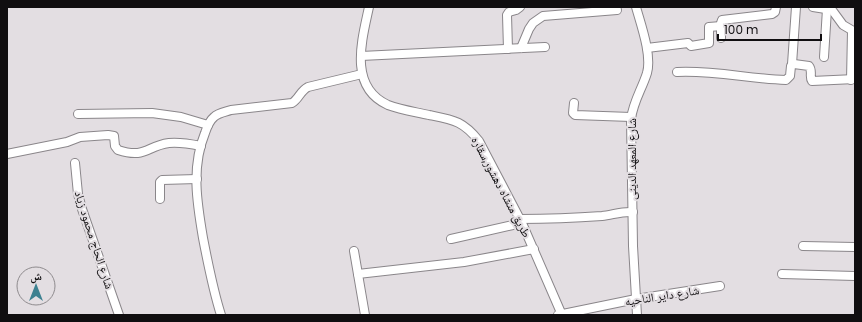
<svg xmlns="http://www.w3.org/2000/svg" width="862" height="322" viewBox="0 0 862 322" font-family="Poppins,'Noto Naskh Arabic',sans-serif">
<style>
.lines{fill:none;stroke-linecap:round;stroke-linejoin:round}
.minor-casing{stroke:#8a868a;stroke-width:10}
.minor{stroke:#fff;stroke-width:8}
.labels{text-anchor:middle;stroke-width:4;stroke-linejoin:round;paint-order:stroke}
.street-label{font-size:12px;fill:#100e10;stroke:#e3dee2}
</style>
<rect width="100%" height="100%" fill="#e3dee2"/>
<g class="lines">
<g class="minor-casing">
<g id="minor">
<path d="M369,7C362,40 348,87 388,105C401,110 416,112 429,115C454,120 463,121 479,141L522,223L562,315"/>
<path d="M636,7C641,25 652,55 647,73C642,89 633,102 631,119L633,246L637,315"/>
<polyline points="813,7 832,10 843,25 855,32"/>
<polyline points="721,38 721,23 722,20 772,14 775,12 776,7"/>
<polyline points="521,48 529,29 533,23 543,16 617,10"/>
<polyline points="647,48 688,43 691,46 709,43 709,27 721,26"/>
<polyline points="508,49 507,15 509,12 516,10 520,7"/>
<polyline points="361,56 545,47"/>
<polyline points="824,57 827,9"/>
<polyline points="792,64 796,7"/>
<path d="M677,72C714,70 749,79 786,80L790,76L791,66L794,64L809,66C813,71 809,77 812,81L855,79"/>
<polyline points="851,80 852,31"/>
<polyline points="574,103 573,113 575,115 631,117"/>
<polyline points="78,114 152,113 181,117 208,125"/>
<path d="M7,154L67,142L80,137L108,135L114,136L115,146L118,150C146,159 146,146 169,143C179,142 191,144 201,146"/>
<polyline points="75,163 78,194 82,209 119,315"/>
<polyline points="160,199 160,182 162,180 197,179"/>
<path d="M520,219C547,219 574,218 602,216C612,215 622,211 633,212"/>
<polyline points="451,239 522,223"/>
<polyline points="803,246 855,247"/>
<polyline points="354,251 365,315"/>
<polyline points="358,274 464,262 534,249"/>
<polyline points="782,274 855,276"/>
<path d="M221,315C213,290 208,264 203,238C197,203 191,167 205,133C207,127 209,121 214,117C218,113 225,112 231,110L292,103C299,99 300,91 308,87L362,74"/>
<polyline points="558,315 636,299 720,286"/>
</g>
</g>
<use href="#minor" class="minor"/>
</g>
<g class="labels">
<g class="street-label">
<text transform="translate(632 159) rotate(-90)" y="4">شارع المعهد الدينى</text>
<text transform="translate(501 187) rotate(62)" y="4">طريق منشاه دهشور,سقاره</text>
<text transform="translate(94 240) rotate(72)" y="4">شارع الحاج محمود زياد</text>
<text transform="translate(662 296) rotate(-9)" y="4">شارع داير الناحيه</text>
</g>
</g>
<rect width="862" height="322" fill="none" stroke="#100e10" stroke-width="16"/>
<g transform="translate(36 286)"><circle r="19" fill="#e3dee2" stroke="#8f8b8e"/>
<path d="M0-3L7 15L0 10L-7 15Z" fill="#3d8190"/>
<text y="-6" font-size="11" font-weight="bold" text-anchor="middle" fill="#100e10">ش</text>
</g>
<path d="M718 34v6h103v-6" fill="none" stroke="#100e10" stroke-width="2"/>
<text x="724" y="34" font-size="12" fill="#100e10" stroke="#e3dee2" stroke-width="3" paint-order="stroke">100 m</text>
</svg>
